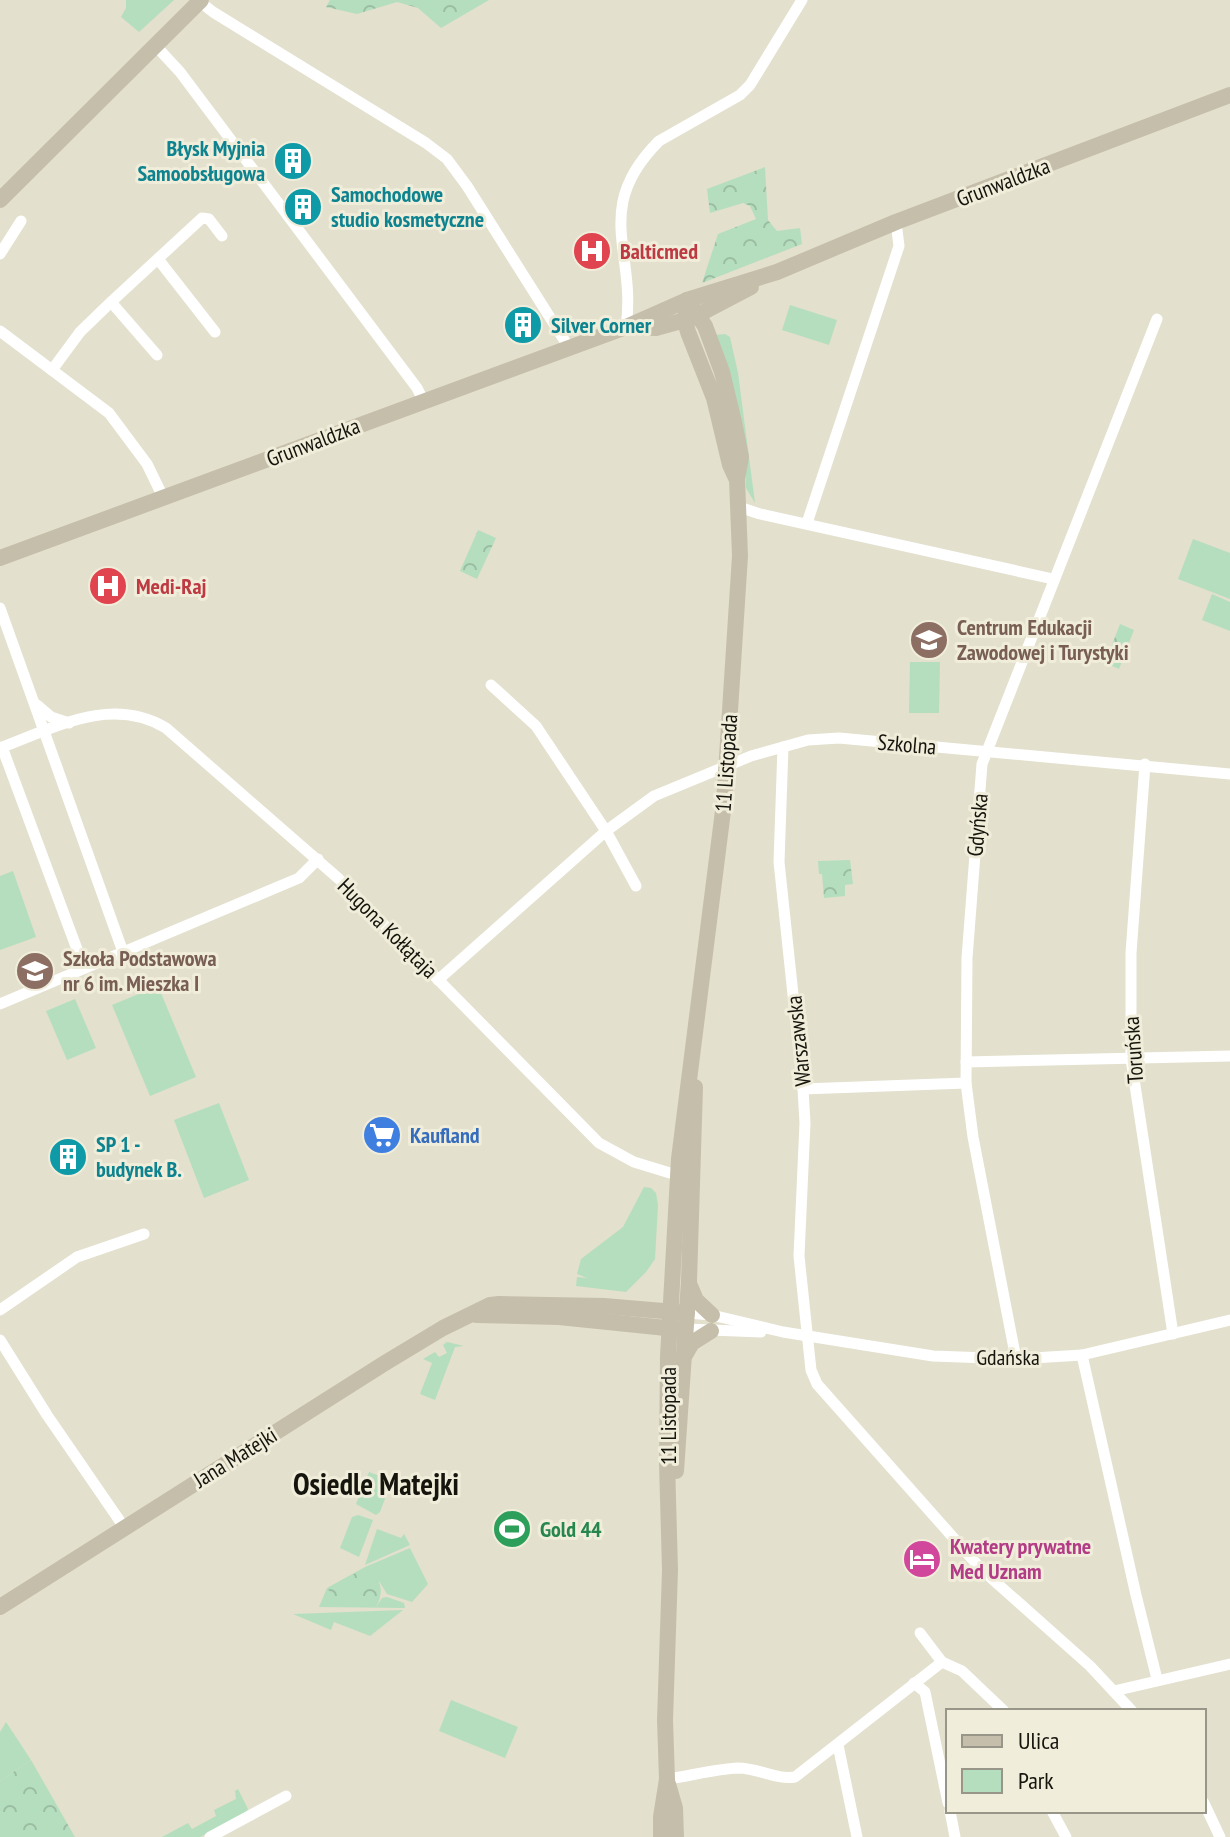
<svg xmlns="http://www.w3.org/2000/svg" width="1230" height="1837" viewBox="0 0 1230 1837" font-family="'PT Sans Narrow',sans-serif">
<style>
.green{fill:#b5debf}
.forest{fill:url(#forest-crowns)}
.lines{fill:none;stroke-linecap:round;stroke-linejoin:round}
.street{stroke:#fff;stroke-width:11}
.secondary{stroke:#c5beaa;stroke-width:16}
.labels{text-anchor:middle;stroke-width:6;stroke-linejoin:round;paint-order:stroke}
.culture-label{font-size:22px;font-weight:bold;fill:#0d838f;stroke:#f0edda;text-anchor:start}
.street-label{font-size:22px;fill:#15140d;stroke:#f0edda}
.health-label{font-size:22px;font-weight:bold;fill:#be3a42;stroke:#f0edda;text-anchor:start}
.education-label{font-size:22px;font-weight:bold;fill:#785e54;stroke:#f0edda;text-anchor:start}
.shop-label{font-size:22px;font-weight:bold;fill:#366cbe;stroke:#f0edda;text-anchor:start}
.leisure-label{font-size:22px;font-weight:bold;fill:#27864d;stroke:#f0edda;text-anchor:start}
.hotel-label{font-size:22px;font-weight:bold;fill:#b23c85;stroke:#f0edda;text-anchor:start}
.district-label{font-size:30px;font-weight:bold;fill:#15140d;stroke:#f0edda}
</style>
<defs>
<pattern id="forest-crowns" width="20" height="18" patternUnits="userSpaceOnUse" patternTransform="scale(2)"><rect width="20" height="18" fill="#b5debf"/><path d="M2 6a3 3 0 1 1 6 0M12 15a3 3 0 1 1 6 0" fill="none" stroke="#9bbea3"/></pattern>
</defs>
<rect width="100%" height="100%" fill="#e3e0cd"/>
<g class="green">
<polygon points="126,0 174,0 139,32 121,17 126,8"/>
<polygon points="790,305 837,320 829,345 782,330"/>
<polygon points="725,334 730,337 738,373 755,503 746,488 745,461 715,335"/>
<polygon points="1193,539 1230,553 1230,599 1178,579"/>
<polygon points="1212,594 1230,602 1230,631 1202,620"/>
<polygon points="910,662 940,662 939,713 909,713"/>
<polygon points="13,871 36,937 0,950 0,876"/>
<polygon points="158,986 196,1077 150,1096 112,1005"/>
<polygon points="75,999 96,1048 67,1060 46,1011"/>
<polygon points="219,1103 249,1180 204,1198 174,1120"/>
<polygon points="644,1187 651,1188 656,1193 658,1205 655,1259 646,1272 626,1292 576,1286 577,1277 587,1278 577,1274 581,1259 623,1227"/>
<polygon points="447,1342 464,1346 455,1347 435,1400 420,1394 432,1363 423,1359 435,1352 439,1357 447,1353 443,1345"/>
<polygon points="369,1472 385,1478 390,1485 380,1512 376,1515 356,1504"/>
<polygon points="358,1515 373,1520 359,1557 340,1548 352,1517"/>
<polygon points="377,1529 401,1538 404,1534 410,1545 365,1565"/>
<polygon points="410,1548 428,1584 412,1602 387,1594 379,1581 376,1607 382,1598 387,1597 404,1603 405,1608 319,1607 327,1588 365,1567"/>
<polygon points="403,1610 370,1636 334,1622 331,1630 293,1614"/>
<polygon points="451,1700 518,1727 505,1758 439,1731"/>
<polygon points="6,1722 31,1760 0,1781 0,1732"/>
<polygon points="238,1789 248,1809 246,1813 200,1837 162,1837 188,1823 192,1829 216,1816 214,1810 236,1799 235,1791"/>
</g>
<g class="forest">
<polygon points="330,0 489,0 441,28 418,8 397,2 357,14 326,7"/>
<polygon points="765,167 768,220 777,231 800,228 802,244 702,283 718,234 756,219 750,206 743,203 710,213 707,189"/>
<polygon points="478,530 496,538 477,579 460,571"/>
<polygon points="1120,624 1134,630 1119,669 1105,663"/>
<polygon points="850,860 853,884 845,885 845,896 824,898 822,874 819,874 818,861"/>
<path d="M365,1568C381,1575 385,1592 376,1607H334L328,1588Z"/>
<polygon points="31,1760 75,1837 0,1837 0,1781"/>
</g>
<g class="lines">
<g class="street">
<polyline points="199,1 213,12 426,143 447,159 467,186 568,346"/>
<polyline points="155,45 180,72 417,388 423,400"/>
<polyline points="0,254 21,221"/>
<polyline points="158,259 215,332"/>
<path d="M626,327C637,252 591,209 659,141L740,95L750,85L802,0"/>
<polyline points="0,331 109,413 147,464 164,499"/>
<polyline points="157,355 111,302 202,218 209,219 222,236"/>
<polyline points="52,370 80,332 111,302"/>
<polyline points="739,507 760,514 1053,579"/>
<polyline points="807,523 899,246 896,222"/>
<polyline points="0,608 123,952"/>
<polyline points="491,685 536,726 606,831 636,886"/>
<polyline points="37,705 51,717 69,723"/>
<polyline points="2,747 84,968"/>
<polyline points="783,747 779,862 803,1089 805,1123 799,1256 811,1370 817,1384 982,1570 1090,1666 1132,1711"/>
<path d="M0,748C54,728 111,695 166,728L339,879L599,1143L634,1162L683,1177"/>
<polyline points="1145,764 1131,953 1131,1059 1173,1334"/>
<polyline points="438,980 606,831 654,796 751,756 808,740 839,738 1230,774"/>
<polyline points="0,1004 299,878 318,859"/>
<polyline points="966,1062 1230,1056"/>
<polyline points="803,1089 966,1083"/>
<polyline points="0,1310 77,1257 144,1234"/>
<polyline points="687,1313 712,1315 783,1332 933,1356 1016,1359 1082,1355 1230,1320"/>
<polyline points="686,1329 761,1332"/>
<polyline points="0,1340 47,1415 124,1527"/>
<polyline points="1082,1355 1136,1595 1157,1679"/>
<polyline points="1016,1359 973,1137 966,1083 967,958 982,764 1157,319"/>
<polyline points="920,1633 942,1662 962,1671 1004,1711"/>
<polyline points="914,1683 925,1692 948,1803"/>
<polyline points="1114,1691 1230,1664"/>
<polyline points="838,1745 857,1837"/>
<path d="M667,1779C690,1776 715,1769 738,1768C759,1768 775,1780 795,1777L942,1662"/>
<polyline points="1204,1803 1220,1837"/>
<polyline points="950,1811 955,1837"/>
<polyline points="1052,1811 1066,1837"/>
<polyline points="210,1837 286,1796"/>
</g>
<g class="secondary">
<polyline points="0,200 201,0"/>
<polyline points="687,300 685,321 688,332 714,398 730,465 736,478"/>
<polyline points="631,327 656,328 692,318 751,287"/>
<polyline points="0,558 626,327 687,300 777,272 896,222 1230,95"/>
<polyline points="690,1286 696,1300 712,1315"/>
<polyline points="476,1315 559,1317 676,1329"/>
<polyline points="685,1355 692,1343 711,1331"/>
<polyline points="676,1471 689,1281 695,1087"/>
<polyline points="0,1607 385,1363 443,1328 490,1305 499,1304 604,1306 687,1313"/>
<polyline points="668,1784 675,1808 676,1837"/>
<polyline points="661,1837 661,1817 667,1779 665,1720 670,1570 667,1462 668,1356 679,1159 724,803 740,556 737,479 741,457 734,422 722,372 705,326 687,300"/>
</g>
</g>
<defs>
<g id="building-disc" transform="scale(2)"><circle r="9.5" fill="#0f9aa8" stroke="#f0edda"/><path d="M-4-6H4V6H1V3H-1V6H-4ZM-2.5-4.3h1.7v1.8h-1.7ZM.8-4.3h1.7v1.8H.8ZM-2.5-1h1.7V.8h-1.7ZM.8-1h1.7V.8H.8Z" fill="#fff"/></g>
<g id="hospital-disc" transform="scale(2)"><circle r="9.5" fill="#e0444e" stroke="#f0edda"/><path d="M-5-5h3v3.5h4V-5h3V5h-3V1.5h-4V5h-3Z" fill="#fff"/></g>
<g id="school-disc" transform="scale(2)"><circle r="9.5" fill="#8d6e63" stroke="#f0edda"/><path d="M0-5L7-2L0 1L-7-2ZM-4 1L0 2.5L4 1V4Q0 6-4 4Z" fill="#fff"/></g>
<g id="supermarket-disc" transform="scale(2)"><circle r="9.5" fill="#3f7fe0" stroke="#f0edda"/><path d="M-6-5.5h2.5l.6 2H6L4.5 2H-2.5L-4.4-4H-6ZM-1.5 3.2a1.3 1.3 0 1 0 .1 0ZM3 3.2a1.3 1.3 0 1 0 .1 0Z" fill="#fff"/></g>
<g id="stadium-disc" transform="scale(2)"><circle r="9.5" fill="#2e9e5b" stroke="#f0edda"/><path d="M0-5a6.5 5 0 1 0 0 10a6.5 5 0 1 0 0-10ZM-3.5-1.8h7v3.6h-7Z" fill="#fff"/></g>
<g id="hotel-disc" transform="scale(2)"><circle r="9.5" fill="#d1479c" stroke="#f0edda"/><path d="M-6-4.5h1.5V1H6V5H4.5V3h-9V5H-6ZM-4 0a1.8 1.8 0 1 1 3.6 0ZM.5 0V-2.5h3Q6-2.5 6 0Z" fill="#fff"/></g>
</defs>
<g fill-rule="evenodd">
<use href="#building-disc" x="293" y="161"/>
<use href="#building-disc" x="303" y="207"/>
<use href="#hospital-disc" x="592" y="251"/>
<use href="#building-disc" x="523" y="325"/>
<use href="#hospital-disc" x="108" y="586"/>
<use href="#school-disc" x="929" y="640"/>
<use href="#school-disc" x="35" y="971"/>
<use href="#supermarket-disc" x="382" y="1135"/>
<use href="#building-disc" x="68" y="1157"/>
<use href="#stadium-disc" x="512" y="1529"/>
<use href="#hotel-disc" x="922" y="1559"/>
</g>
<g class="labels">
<g class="culture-label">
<text x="265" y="156" text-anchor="end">Błysk Myjnia<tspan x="265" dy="25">Samoobsługowa</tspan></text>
<text x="331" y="202">Samochodowe<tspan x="331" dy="25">studio kosmetyczne</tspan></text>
<text x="551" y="333">Silver Corner</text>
<text x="96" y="1152">SP 1 -<tspan x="96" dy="25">budynek B.</tspan></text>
</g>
<g class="street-label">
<text transform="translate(1003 182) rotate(-21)" y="8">Grunwaldzka</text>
<text transform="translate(313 442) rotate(-21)" y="8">Grunwaldzka</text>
<text transform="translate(907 744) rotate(5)" y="8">Szkolna</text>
<text transform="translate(726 763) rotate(-86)" y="8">11 Listopada</text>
<text transform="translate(977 825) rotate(-85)" y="8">Gdyńska</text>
<text transform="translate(388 928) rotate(45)" y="8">Hugona Kołłątaja</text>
<text transform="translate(798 1041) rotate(-96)" y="8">Warszawska</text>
<text transform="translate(1133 1050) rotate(-94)" y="8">Toruńska</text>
<text x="1008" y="1365">Gdańska</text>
<text transform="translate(668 1416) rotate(-90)" y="8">11 Listopada</text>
<text transform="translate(235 1457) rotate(-32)" y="8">Jana Matejki</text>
</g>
<g class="health-label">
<text x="620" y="259">Balticmed</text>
<text x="136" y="594">Medi-Raj</text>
</g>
<g class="education-label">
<text x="957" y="635">Centrum Edukacji<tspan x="957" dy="25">Zawodowej i Turystyki</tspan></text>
<text x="63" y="966">Szkoła Podstawowa<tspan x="63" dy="25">nr 6 im. Mieszka I</tspan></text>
</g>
<g class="shop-label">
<text x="410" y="1143">Kaufland</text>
</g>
<g class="leisure-label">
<text x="540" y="1537">Gold 44</text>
</g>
<g class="hotel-label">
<text x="950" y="1554">Kwatery prywatne<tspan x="950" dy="25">Med Uznam</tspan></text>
</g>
<g class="district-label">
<text x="376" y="1495">Osiedle Matejki</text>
</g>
</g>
<rect x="946" y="1709" width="260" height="104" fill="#f0edda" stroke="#989688" stroke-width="2"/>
<rect x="962" y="1735" width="40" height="12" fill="#c5beaa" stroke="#989688" stroke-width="2"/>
<text x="1018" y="1749" font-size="24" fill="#15140d">Ulica</text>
<rect x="962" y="1769" width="40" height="24" fill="#b5debf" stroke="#989688" stroke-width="2"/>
<text x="1018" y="1789" font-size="24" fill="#15140d">Park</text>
</svg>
